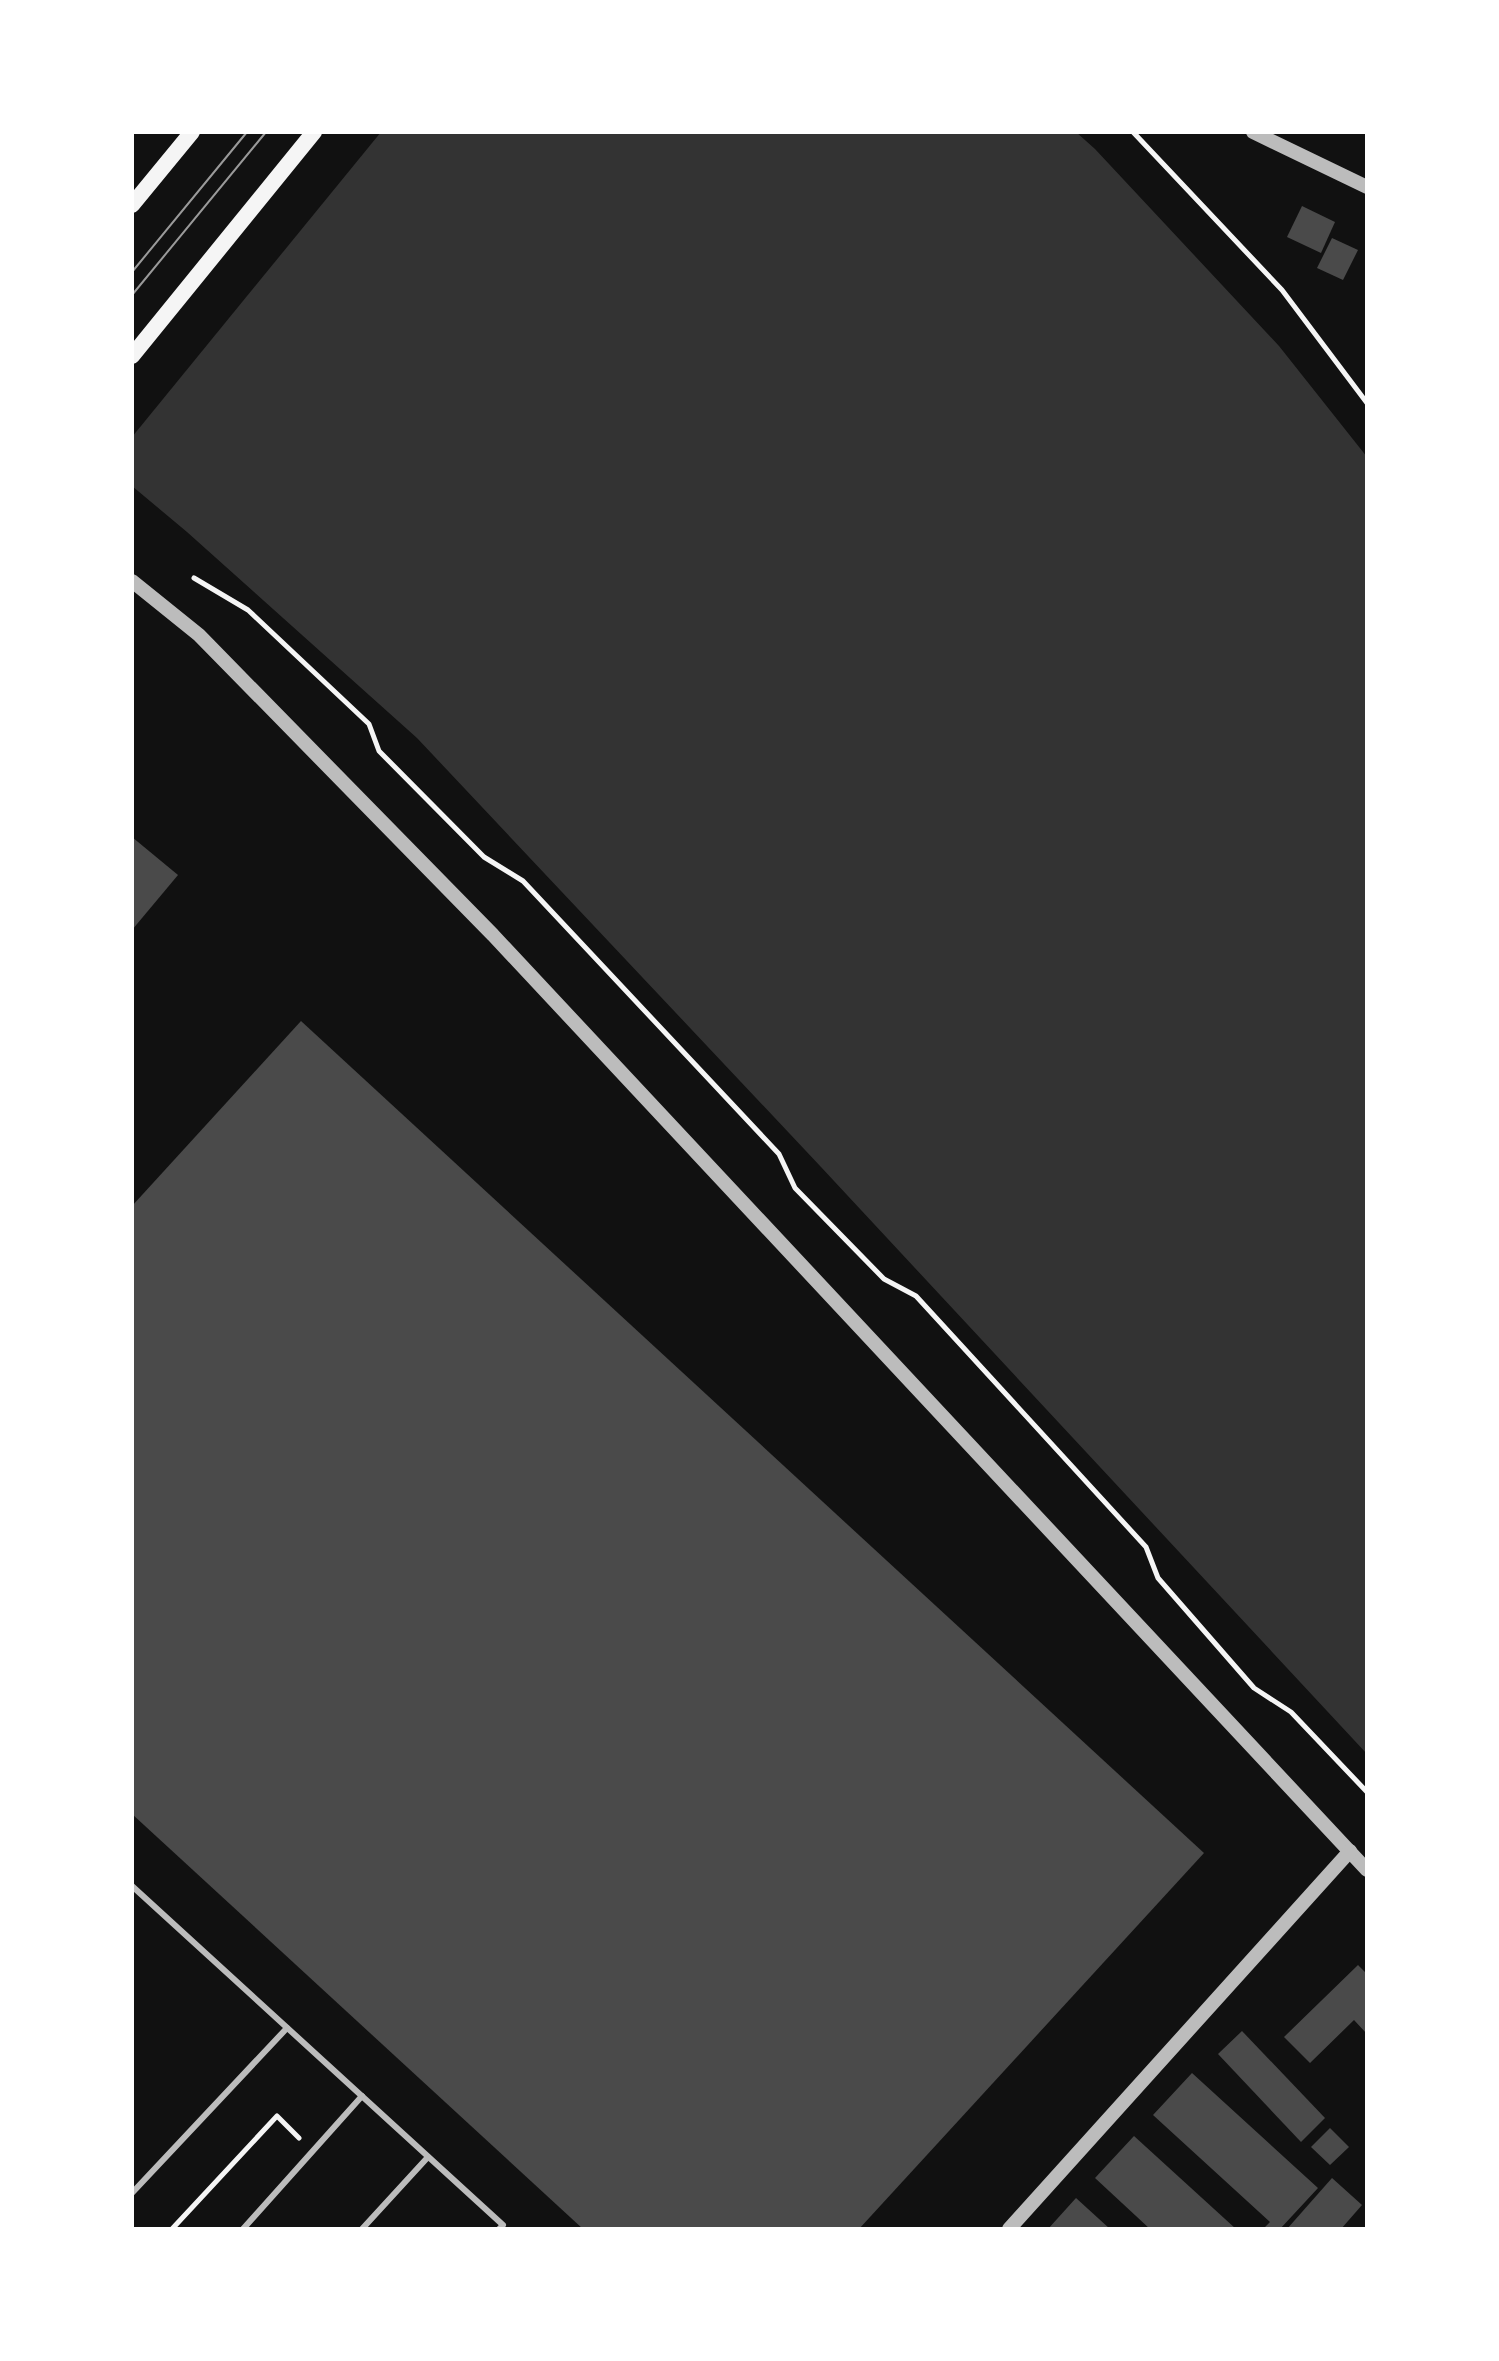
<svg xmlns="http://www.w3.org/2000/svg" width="1499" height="2361" viewBox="0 0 1499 2361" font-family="Overpass,sans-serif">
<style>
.water{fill:#333}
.pier{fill:#111}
.building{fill:#4a4a4a}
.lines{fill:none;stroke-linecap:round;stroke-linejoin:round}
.path{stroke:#f5f5f5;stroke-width:5}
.service{stroke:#bcbcbc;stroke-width:6}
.tertiary{stroke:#bcbcbc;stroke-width:14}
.secondary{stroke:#f5f5f5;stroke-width:16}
.tram{stroke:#9a9a9a;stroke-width:2}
</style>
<rect width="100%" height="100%" fill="#111"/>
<polygon class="water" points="132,132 1076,132 1095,149 1279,346 1367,457 1367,1754 821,1167 417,738 187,532 132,486"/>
<polygon class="pier" points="132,132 381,132 132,437"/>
<g class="building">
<polygon points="1302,206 1335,222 1321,253 1287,237"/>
<polygon points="1332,238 1358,250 1343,280 1317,268"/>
<polygon points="132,837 178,875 132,930"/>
<polygon points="301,1021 1204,1853 859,2229 583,2229 132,1814 132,1206"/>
<polygon points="1358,1965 1367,1974 1367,2034 1354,2020 1310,2063 1284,2037"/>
<polygon points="1242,2031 1325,2118 1301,2142 1218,2054"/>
<polygon points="1192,2073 1318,2188 1280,2229 1263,2229 1270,2222 1153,2115"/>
<polygon points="1330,2128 1349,2147 1330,2165 1311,2147"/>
<polygon points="1134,2136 1236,2229 1150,2229 1095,2178"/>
<polygon points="1332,2178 1362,2205 1341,2229 1287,2229"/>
<polygon points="1076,2198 1110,2229 1048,2229"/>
</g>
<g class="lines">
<g class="path">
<polyline points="1133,132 1282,290 1367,403"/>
<polyline points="194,578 248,610 369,724 379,751 484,857 523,881 779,1154 795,1188 884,1279 916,1296 1146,1547 1158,1578 1254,1688 1291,1712 1367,1792"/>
<polyline points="172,2229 277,2116 299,2138"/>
</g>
<g class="service">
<polyline points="132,1886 503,2225 499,2229"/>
<polyline points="132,2193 287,2028"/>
<polyline points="243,2229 362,2096"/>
<polyline points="362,2229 428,2157"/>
</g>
<g class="tertiary">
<polyline points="1253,132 1367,187"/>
<polyline points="132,581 199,635 493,935 1367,1870"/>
<polyline points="1009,2229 1350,1851"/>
</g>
<g class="secondary">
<polyline points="132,205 192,132"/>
<polyline points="132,356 314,132"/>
</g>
<g class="tram">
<polyline points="132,272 247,132"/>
<polyline points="132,295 266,132"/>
</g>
</g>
<rect width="1499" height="2361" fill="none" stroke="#ffffff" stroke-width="268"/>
</svg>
